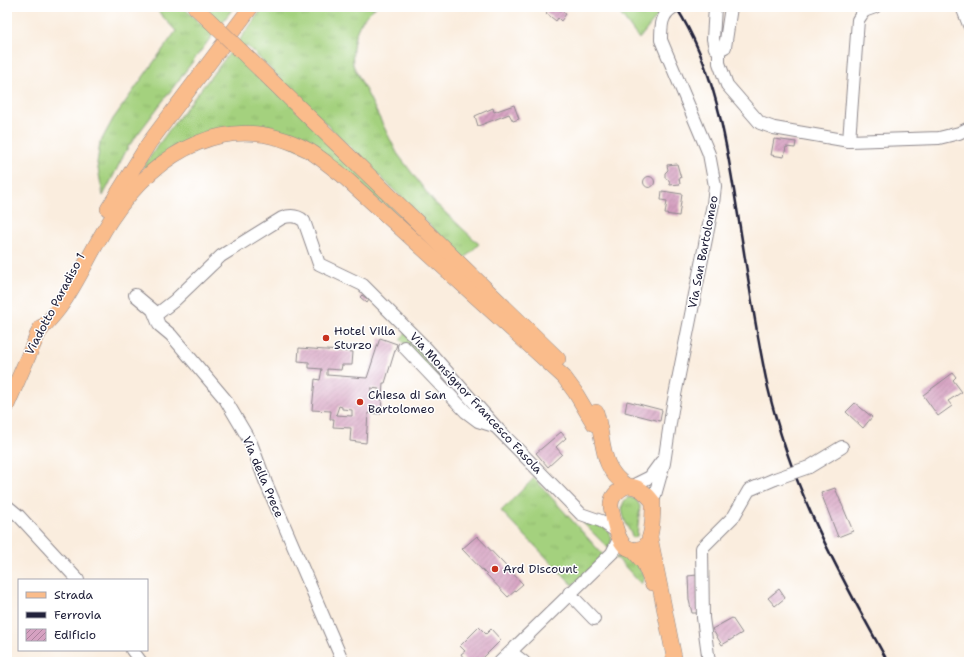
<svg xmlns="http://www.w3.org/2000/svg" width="976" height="669" viewBox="0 0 976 669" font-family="'Shantell Sans',sans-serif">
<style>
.grass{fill:url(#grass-tufts);stroke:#637a5c}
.building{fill:url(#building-hatch);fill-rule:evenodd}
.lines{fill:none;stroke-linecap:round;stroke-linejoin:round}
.minor-casing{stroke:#8e888c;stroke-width:14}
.major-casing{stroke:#8e888c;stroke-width:16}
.minor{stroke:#fff;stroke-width:12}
.major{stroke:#fabc8b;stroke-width:15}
.rail{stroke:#22223b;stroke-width:2.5}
.minor-bridge-casing{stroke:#8e888c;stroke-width:14;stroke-linecap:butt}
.major-bridge-casing{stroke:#8e888c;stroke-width:16;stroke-linecap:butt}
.minor-bridge{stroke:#fff;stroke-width:12}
.major-bridge{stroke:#fabc8b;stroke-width:15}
.poi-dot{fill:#c8321e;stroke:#fff;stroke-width:1.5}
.labels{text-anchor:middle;stroke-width:3;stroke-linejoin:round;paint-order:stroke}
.street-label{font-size:12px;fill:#22223b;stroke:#fff}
.poi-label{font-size:12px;fill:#22223b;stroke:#fff;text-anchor:start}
</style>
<defs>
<pattern id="grass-tufts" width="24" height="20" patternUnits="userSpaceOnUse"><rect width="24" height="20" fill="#a4d17e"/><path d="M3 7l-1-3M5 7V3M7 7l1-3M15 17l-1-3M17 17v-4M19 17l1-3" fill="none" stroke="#8db36e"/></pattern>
<pattern id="building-hatch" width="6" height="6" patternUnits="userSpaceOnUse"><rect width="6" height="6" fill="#d6a1c1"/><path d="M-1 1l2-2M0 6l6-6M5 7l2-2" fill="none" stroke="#ad839e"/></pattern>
</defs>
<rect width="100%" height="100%" fill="#fff"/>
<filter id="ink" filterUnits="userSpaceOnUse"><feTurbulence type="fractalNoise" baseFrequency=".025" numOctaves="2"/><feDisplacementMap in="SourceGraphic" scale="8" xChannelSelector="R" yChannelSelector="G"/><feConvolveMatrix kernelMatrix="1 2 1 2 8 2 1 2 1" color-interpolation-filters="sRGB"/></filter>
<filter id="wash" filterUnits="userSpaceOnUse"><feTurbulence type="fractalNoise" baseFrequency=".012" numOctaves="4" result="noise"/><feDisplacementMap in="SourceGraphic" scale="16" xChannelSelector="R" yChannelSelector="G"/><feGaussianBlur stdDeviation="0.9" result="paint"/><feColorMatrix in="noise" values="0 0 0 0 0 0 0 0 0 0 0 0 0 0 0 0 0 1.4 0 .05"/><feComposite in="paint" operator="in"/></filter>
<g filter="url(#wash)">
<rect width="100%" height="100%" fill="#faedde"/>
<g class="grass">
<polygon points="154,7 183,7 203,26 213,15 204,7 234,7 128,147 103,196 97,163 100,143 113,119 176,31"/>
<path d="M263,7H376C356,21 351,42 353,65L397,153L433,201L479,244L464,259L247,46L241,51L452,266L341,168L253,128L145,168L143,167C180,111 226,62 263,7Z"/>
<polygon points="615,7 667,7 663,9 639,39"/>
<polygon points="406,333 444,374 439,380 400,339"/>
<polygon points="534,478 604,556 573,585 501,511"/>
<path d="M629,497L636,499L640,506L637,536L633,538C628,527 614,505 629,497Z"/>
<path d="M583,523C598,526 604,522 612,538L609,549Z"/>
<polygon points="624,555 633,558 645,577 641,584 618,559 614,558"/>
</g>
<g id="blocks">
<g class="building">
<polygon points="542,7 556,7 566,14 561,21 558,18 556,21 546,13 547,11"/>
<polygon points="514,105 519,119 513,121 509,114 478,126 475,116 493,108 494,112"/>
<polygon points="774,139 796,142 795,148 786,147 784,157 771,155"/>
<polygon points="677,164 681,178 679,178 680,184 670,185 669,180 665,178 665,173 668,170 667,165"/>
<circle cx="649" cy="182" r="5.5"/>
<polygon points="662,191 682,194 679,216 665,214 667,201 661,200"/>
<polygon points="362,295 369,300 367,303 360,297"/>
<path d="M380,338L397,344L385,383H383L381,414L368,413L366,443L350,441L351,428L333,427L334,419H330L331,411L312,410L315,379L320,380L322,369L309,368V362L298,361L299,348L353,352L352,365H342L341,370L327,369V375L367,378ZM371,388L379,389L378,398H371ZM339,406L342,407V409L352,410V416L336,415Z"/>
<polygon points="953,373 956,377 953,380 962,392 948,401 952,406 938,416 923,395"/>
<polygon points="627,401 662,410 660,421 625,412"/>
<polygon points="855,403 872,417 863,428 846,412"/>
<polygon points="561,432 566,438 556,447 562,454 548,467 536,453"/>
<polygon points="835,488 853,531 838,537 821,493"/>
<polygon points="477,536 523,584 508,597 462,549"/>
<polygon points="697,575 699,613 692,613 689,600 688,576"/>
<polygon points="779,589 785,598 775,606 768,598"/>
<polygon points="732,618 742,633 722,645 712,629"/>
<polygon points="479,627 486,634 491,629 501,640 479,662 466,662 461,654 465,651 460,646"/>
</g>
</g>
</g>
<g filter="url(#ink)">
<use href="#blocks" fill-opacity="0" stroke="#8e888c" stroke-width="1"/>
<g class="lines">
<g class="minor-casing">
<g id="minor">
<polyline points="715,7 713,39 715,48 719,50 725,47 731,7"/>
<polyline points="962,7 969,25"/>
<polyline points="719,50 719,63 727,85 760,123 774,128 849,141 939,138 959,133 969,128"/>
<polyline points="849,141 858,20 864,11 875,7"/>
<polyline points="135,295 153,310 159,325 171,335 225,399 251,443 266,483 343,662"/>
<path d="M156,315L174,301L221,256L282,218C290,215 297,215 304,221L319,264L363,285L426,348L495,426L581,514L601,521L617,532"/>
<polyline points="404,347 466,412 478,421 494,426"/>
<polyline points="809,467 842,447"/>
<polyline points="632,486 650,477 661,462"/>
<path d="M653,502L664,463L672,410L713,204L715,186L709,154L661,40C661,26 661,14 674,7"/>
<polyline points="7,506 19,516 78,580"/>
<polyline points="569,593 594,619"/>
<polyline points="132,650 141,662"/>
<polyline points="511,652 524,662"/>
<polyline points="500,662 612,553 620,537"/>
<polyline points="709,662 703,618 702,548 734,516 749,490 775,479"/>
</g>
</g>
<g class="major-casing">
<g id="major">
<polyline points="195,7 209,20"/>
<polyline points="241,51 558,359"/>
<polyline points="108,209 149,143 251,7"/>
<path d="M37,335C44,325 53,317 60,307C80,279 93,246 112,218C157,151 229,108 308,150C320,157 331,167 342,175L564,377L575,392L594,424"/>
<polyline points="7,405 41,327"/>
<path d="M596,412C605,440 599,468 627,486"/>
<path d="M627,486C639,486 646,493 653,502C653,513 653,528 649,539C648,544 644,548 638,549C618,554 614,521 611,507C610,496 618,490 627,486Z"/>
<polyline points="650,537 675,662"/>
<polyline points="632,549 644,563 652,583"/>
</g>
</g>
<use href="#minor" class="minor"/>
<use href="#major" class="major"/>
<path class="rail" d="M676,7C715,68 726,139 737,209C747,269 755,329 768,388C791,487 839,574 888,662"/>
<g class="minor-bridge-casing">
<polyline id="minor-bridge" points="775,479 809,467"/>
</g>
<g class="major-bridge-casing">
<polyline id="major-bridge" points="209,20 241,51"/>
</g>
<use href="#minor-bridge" class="minor-bridge"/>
<use href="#major-bridge" class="major-bridge"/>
</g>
</g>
<g class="poi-dot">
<circle cx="326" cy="338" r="4"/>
<circle cx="360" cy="402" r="4"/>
<circle cx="495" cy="569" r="4"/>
</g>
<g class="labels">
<g class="street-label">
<text transform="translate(703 252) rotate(-79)" y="4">Via San Bartolomeo</text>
<text transform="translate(55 304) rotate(-62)" y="4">Viadotto Paradiso 1</text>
<text transform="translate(476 403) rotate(47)" y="4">Via Monsignor Francesco Fasola</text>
<text transform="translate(263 477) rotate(67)" y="4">Via della Prece</text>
</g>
<g class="poi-label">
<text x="334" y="335">Hotel Villa<tspan x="334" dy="14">Sturzo</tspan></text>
<text x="368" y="399">Chiesa di San<tspan x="368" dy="14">Bartolomeo</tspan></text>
<text x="503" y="573">Ard Discount</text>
</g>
</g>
<rect width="976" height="669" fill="none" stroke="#fff" stroke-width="24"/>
<rect x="18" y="579" width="130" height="72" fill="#ffffff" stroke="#a7a7b1"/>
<rect x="26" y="592" width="20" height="6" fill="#fabc8b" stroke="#a7a7b1"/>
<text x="54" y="599" font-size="12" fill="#22223b">Strada</text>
<rect x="26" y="612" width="20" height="6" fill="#22223b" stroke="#a7a7b1"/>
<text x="54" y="619" font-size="12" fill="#22223b">Ferrovia</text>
<rect x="26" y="629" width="20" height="12" fill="url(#building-hatch)" stroke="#a7a7b1"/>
<text x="54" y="639" font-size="12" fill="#22223b">Edificio</text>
</svg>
